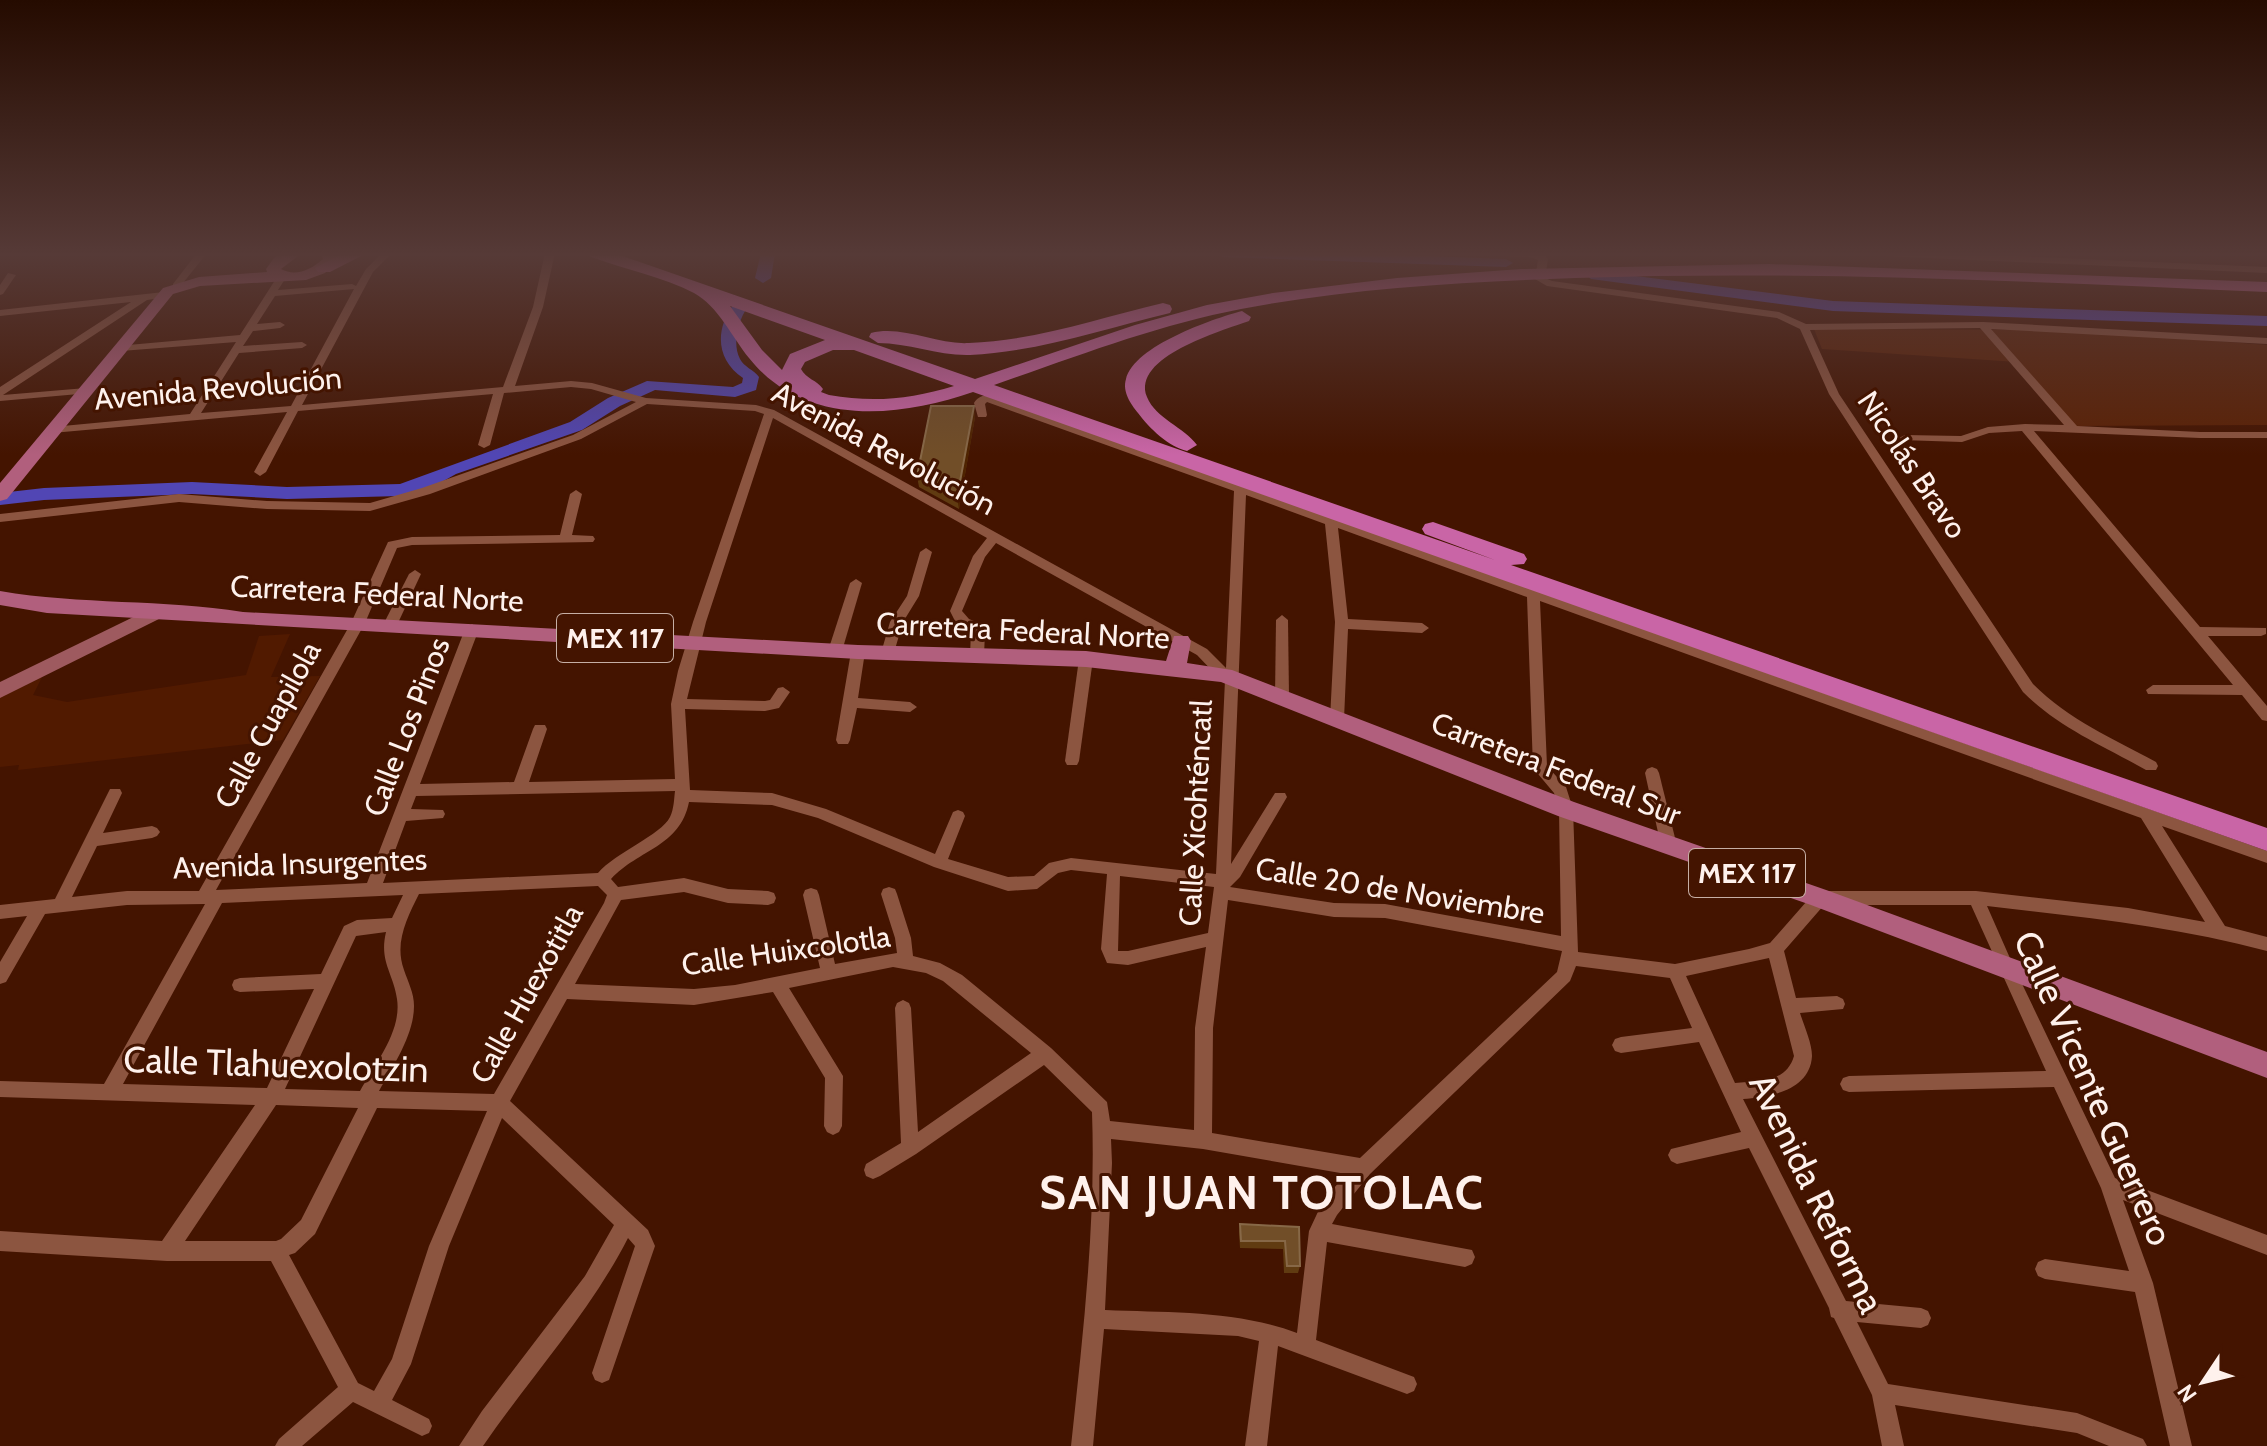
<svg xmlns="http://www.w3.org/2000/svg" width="2267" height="1446" viewBox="0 0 2267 1446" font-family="Cabin,sans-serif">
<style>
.built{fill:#511a00}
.green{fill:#5a2105}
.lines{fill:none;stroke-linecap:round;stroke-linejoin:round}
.river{fill:#5146b4;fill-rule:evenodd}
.street{fill:#8c5540;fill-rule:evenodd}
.secondary{fill:#9e5a5f;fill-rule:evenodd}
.primary{fill:#b15f7d;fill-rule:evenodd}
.highway{fill:#c965a6;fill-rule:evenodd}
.wall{fill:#603b11}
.shaded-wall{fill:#4e2300}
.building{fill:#714e28;stroke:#876847;stroke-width:2}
.labels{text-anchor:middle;stroke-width:6;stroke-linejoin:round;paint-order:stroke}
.shield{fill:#441400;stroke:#c6afa5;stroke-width:2}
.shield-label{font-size:28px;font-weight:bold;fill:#fef1ec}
.street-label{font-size:30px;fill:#fef1ec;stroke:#441400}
.near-street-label{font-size:36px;fill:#fef1ec;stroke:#441400}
.near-district-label{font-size:46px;font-weight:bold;letter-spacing:2px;fill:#fef1ec;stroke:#441400}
</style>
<rect width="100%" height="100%" fill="#441400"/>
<polygon class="built" points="290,634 271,677 320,676 283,740 18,770 19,765 0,767 0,697 42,677 33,695 67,702 246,675 259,636"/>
<polygon class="green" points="1814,329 2073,330 2267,345 2267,425 2074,426 2017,362 1822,349"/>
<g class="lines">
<g class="river">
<polygon points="761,253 775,253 771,278 763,283 755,278"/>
<polygon points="1216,253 1350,253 1506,259 1513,263 1506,267 1223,257"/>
<polygon points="1596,271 1833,301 2267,316 2267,326 1833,311 1591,279 1588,276"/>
<path d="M739,303L747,308C738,321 732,344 740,359C744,367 754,370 759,377L756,390L735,397L655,390L620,406L582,430L456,474L431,488L400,496L287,499L192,494L44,500L0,505V493L44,488L192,482L287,487L400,484L570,422L608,398L647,381L733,387L742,383L743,378C716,360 715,330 733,305Z"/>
</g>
<g class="street">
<polygon points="197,253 207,253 179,288 173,288 173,284"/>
<path d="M382,253H392L373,272L302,405L503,387L533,307L545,253H555L543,307L515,386L571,381L592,383L646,398L756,405L774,410L1207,649L1226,668L1234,491L987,402L985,404L987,415L986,417H978L974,403C977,398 983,394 990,396L2267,851V863L2162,826L2225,926L2267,937V951C2175,926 2082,917 1987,906L2013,965L2115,1178L2267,1235V1255L2123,1200L2153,1283L2192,1446H2170L2135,1292L2045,1279L2038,1276L2035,1269L2038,1262L2045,1259L2129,1271L2101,1188L2054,1087L1849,1092L1843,1090L1840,1084L1843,1078L1849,1076L2046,1071L1971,905H1824L1784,951L1796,998L1837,996L1843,999L1845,1004L1843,1009L1800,1013C1804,1026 1812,1043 1812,1056C1810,1091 1769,1097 1743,1099L1846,1301L1921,1308L1928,1311L1931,1318L1928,1325L1921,1328L1857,1322L1888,1384L2077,1413L2143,1439L2147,1446H2109L2077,1433L1895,1405L1904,1446H1882L1872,1395L1834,1318L1831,1317L1829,1308L1749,1148L1677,1164L1671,1161L1668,1155L1671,1149L1741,1132L1699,1042L1621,1053L1615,1051L1612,1045L1615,1039L1621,1037L1692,1028L1670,978L1576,966L1570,981L1370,1174L1337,1215L1332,1224L1472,1250L1475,1257L1472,1264L1465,1267L1327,1242L1316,1340L1414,1377L1417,1384L1414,1391L1407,1394L1278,1346L1267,1446H1245L1259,1341L1238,1336L1104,1329L1093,1446H1071C1083,1335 1096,1223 1092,1112L1044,1065L916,1154L880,1176L873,1179L866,1176L864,1170L866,1164L901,1143L895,1008L897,1003L903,1000L909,1003L911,1008L918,1132L1031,1053L943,981L926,973L893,967L789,988L843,1076L842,1126L839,1132L833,1135L827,1132L824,1126L825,1078L773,992L694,1005L567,999L510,1101L648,1230L655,1246L609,1380L602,1383L595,1380L592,1373L635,1246L628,1238C589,1314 531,1376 483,1446H459L482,1411L585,1276L614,1225L502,1118L449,1246L411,1364L392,1400L429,1419L432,1426L429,1433L422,1436L353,1402L302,1446H275L279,1439L338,1387L271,1261H167L0,1251V1231L162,1241L255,1105L0,1097V1081L104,1084L205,904L127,905L45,914L6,982L0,984V962L27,916L0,919V905L55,899L110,789H120L122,793L103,833L152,826L157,828L160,832L157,836L152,838L97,846L72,897L127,891H199L351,623L388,542L412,537L560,535L570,494L576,490L582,494L572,535L593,536L595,539L593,542L412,545L397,548L365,623L216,890L367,883L465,629L472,624L479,629L420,784L514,782L533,729L535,725H545L547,729L529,782L675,779L671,704L678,671L693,622L764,414L755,411L647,404L581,439L430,494L370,511L267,509L179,502L0,522V514L179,494L267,501L370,503L422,488L573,435L636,402L591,389L571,387L504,393L490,445L484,448L478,445L493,394L298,411L266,472L260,476L254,472L287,412L52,433L46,430L52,427L190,414L236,342L121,351L117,350V346L240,335L279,274L287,276L278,290L352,284L356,286L366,269ZM354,289L291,406L201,413L239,353L302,348L307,345L302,342L243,346L253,331L280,328L285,325L280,322L257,324L275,296ZM773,418L987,538L973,556L950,611L955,621L971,630L970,656L972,659L977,661L984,656L985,632L981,624L969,619L962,611L985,557L996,543L1197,655L1219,678L1225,680L1216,874L1071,858L1049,863L1034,876L1008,877L948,859L965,816L963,812L958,810L953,812L935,854L826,809L772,793L690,790L685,709L765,711L779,708L790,692L783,687L778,688L770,700L765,701L687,699L706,622ZM1246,495L1325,524L1335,622L1330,719L1332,723H1342L1344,719L1348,629L1422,633L1429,628L1422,623L1348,619L1338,528L1527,597L1533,768L1554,793L1559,809L1561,936L1385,904L1334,903L1230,887L1240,877L1287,797L1285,793H1275L1231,864ZM1540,601L2141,818L2205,922L2128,908L1976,891H1820L1814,893L1770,943L1749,949L1675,964L1578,952L1573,809L1566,787L1547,766ZM675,791C674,799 674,809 670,817C661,835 615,853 598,873L383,883L406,821L443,818L445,814L443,810L411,809L416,796ZM689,802L772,805L818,818L934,867L1008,891L1037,889L1058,873L1071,870L1107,874L1101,949L1107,963L1128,965L1206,947L1195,1028L1194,1130L1110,1121L1107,1102L1051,1048L962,975L940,963L913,956L911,938L897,894L895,889L889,887L883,889L881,894L895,938L897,953L835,964L819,895L817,890L811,888L805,890L803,895L820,968L735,985L694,989L575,984L621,900L684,892L728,903L768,905L774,903L776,898L774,893L768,891L728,889L684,878L618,887L611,879C639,849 680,847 689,802ZM1120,876L1214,887L1208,933L1128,951H1118ZM598,886L607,895L604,903L494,1094L379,1091C393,1066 414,1035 414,1006C414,993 408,982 404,970C394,943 407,918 419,894ZM403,895L392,918L357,920L344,926L321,974L240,978L234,980L232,985L234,990L240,992L314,989L267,1088L123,1084L222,903ZM1228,900L1334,917L1385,918L1562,951L1557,972L1360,1158L1212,1133L1213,1028ZM386,932C379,962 393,972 397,999C402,1031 375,1064 360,1091L285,1089L356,936ZM1769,958L1794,1056C1786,1083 1759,1081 1735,1083L1686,976ZM276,1105L358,1108L301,1220L281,1239L276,1241H185ZM377,1108L487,1111L429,1246L392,1359L374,1391L358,1383L289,1255L295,1253L315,1234ZM1111,1139L1203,1149L1346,1174L1323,1201L1309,1231L1297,1333C1235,1310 1171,1313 1105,1310L1112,1163Z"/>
<path d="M1496,253H1549L1546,257L1548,259L1545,278L1552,281L1779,312L1806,324L1983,322L2267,338V344L1991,329L2077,426L2200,432H2267V438H2200L2034,431L2200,627L2266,628V634L2261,636H2208L2267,706V721L2262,720L2242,695L2148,694L2146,690L2153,685H2233L2022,431L1989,433L1962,442L1901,440L1899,438L1905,435L1961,436L1988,427L2025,424L2064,425L1980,328L1810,330L1839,394L2033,684C2069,720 2112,738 2156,762L2158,766L2156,770H2146C2102,745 2059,728 2023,692L1829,394L1800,329L1777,318L1547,286L1535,279L1538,260C1525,253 1509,260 1496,253Z"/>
<polygon points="1879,253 1949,253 2267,267 2267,273 1884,256"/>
<polygon points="8,273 16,275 3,294 0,295 0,285"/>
<polygon points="164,292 169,295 167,297 147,300 3,395 86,388 90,389 90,393 0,401 0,387 131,302 0,316 0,310"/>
<polygon points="926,548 932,552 919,596 903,622 893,656 883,656 881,653 890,622 907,596 920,552"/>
<polygon points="415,570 421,574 397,625 390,630 385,628 383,625 409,574"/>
<polygon points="856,579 862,583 842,651 840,654 830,654 828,651 850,583"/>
<polygon points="1282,615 1288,620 1289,697 1282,702 1275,697 1276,620"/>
<polygon points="858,647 865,652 858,698 910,702 917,707 910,712 857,708 850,740 848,744 838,744 836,740 851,652"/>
<polygon points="1086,654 1093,659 1079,761 1077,765 1067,765 1065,761 1079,659"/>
<polygon points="1652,767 1657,769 1659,773 1677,846 1674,850 1669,852 1664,850 1661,846 1645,773 1647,769"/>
</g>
<polygon class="secondary" points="158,605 165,606 167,611 165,616 0,698 0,682"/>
<g class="primary">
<path d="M283,253H302L281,269C295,277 311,270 323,259L321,253H335L338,260L325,273L306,280L200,286L173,294L7,499L0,501V483L163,288L199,277L267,272L266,269L274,258Z"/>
<path d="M0,591C81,605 163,599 243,612L858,645L1086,651L1166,661L1174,636H1188L1191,641L1187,663L1232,670L1574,802L1829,891L2267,1052V1078L1811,905L1558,816L1221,682L1086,667L858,659L47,613L0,605Z"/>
</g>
<g class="highway">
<polygon points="281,253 300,253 288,260 282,259"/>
<polygon points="343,253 367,253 330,272 318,272 315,268"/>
<path d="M588,253H614L975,379L1135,325L1207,305L1273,293L1397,278L1521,269L1769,264L2267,282V292C2037,282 1806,270 1575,278C1464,282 1350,288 1241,309C1157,325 1075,357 994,385L1495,560L1425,534L1422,529L1425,524L1433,522L1524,554L1527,559L1524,564L1511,565L2267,828V851L973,392C898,418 804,427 749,358C732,337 718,306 694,293C663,277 624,269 591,257ZM730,306L825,340L790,354L782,370L762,350ZM833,350H854L954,386C912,399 873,403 829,395L821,392L823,389C817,380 806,379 801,369L805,362Z"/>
<path d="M1163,303L1170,305L1172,309L1170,313C1104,329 1037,352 970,355C939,356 909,343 878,343L869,337L871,333C903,325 937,345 969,343C1035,341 1099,318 1163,303Z"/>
<path d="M1242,311L1251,317L1249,321C1221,331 1131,357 1147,397C1156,419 1184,427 1197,445L1187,451C1169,447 1149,428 1138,413C1131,404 1122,392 1126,379C1134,346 1212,319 1242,311Z"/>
</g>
</g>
<g class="wall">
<polygon points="975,417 959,509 919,487 917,476"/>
<polygon points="1240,1224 1299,1227 1300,1266 1298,1273 1284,1273 1283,1249 1240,1248 1239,1232"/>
</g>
<polygon class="shaded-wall" points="974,406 975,417 959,509 957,498"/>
<g class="building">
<polygon points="931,406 974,406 957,498 917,476"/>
<polygon points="1240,1224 1299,1227 1300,1266 1287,1266 1285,1241 1241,1241"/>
</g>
<linearGradient id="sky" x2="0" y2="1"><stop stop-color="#250b00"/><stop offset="0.56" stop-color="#563a37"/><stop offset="1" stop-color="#563a37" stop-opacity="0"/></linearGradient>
<rect width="2267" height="455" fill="url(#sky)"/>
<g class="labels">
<g class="shield">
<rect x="557" y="614" width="116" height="48" rx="6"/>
<rect x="1689" y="849" width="116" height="48" rx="6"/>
</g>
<g class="shield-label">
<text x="615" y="648">MEX 117</text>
<text x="1747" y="883">MEX 117</text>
</g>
<g class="street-label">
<text transform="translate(218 389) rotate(-5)" y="10">Avenida Revolución</text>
<text transform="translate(884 449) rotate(28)" y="10">Avenida Revolución</text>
<text transform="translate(1912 465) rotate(56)" y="10">Nicolás Bravo</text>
<text transform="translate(377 594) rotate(3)" y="10">Carretera Federal Norte</text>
<text transform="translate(1023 631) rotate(3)" y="10">Carretera Federal Norte</text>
<text transform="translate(268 725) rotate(-61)" y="10">Calle Cuapilola</text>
<text transform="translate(407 727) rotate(-69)" y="10">Calle Los Pinos</text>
<text transform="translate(1556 769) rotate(21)" y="10">Carretera Federal Sur</text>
<text transform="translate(1196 813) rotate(-87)" y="10">Calle Xicohténcatl</text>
<text transform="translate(300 864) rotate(-2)" y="10">Avenida Insurgentes</text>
<text transform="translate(1400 891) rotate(9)" y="10">Calle 20 de Noviembre</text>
<text transform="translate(786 951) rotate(-8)" y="10">Calle Huixcolotla</text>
<text transform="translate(527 994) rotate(-61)" y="10">Calle Huexotitla</text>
</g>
<g class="near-street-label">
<text transform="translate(276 1064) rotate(2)" y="13">Calle Tlahuexolotzin</text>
<text transform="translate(2094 1088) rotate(66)" y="13">Calle Vicente Guerrero</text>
<text transform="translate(1817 1193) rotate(64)" y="13">Avenida Reforma</text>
</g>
<g class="near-district-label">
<text x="1262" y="1209">SAN JUAN TOTOLAC</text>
</g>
</g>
<g transform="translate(2203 1382) rotate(235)" stroke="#441400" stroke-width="6" paint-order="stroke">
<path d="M0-6L14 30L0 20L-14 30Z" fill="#fef1ec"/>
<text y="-12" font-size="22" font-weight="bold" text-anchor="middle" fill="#fef1ec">N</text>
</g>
</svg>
